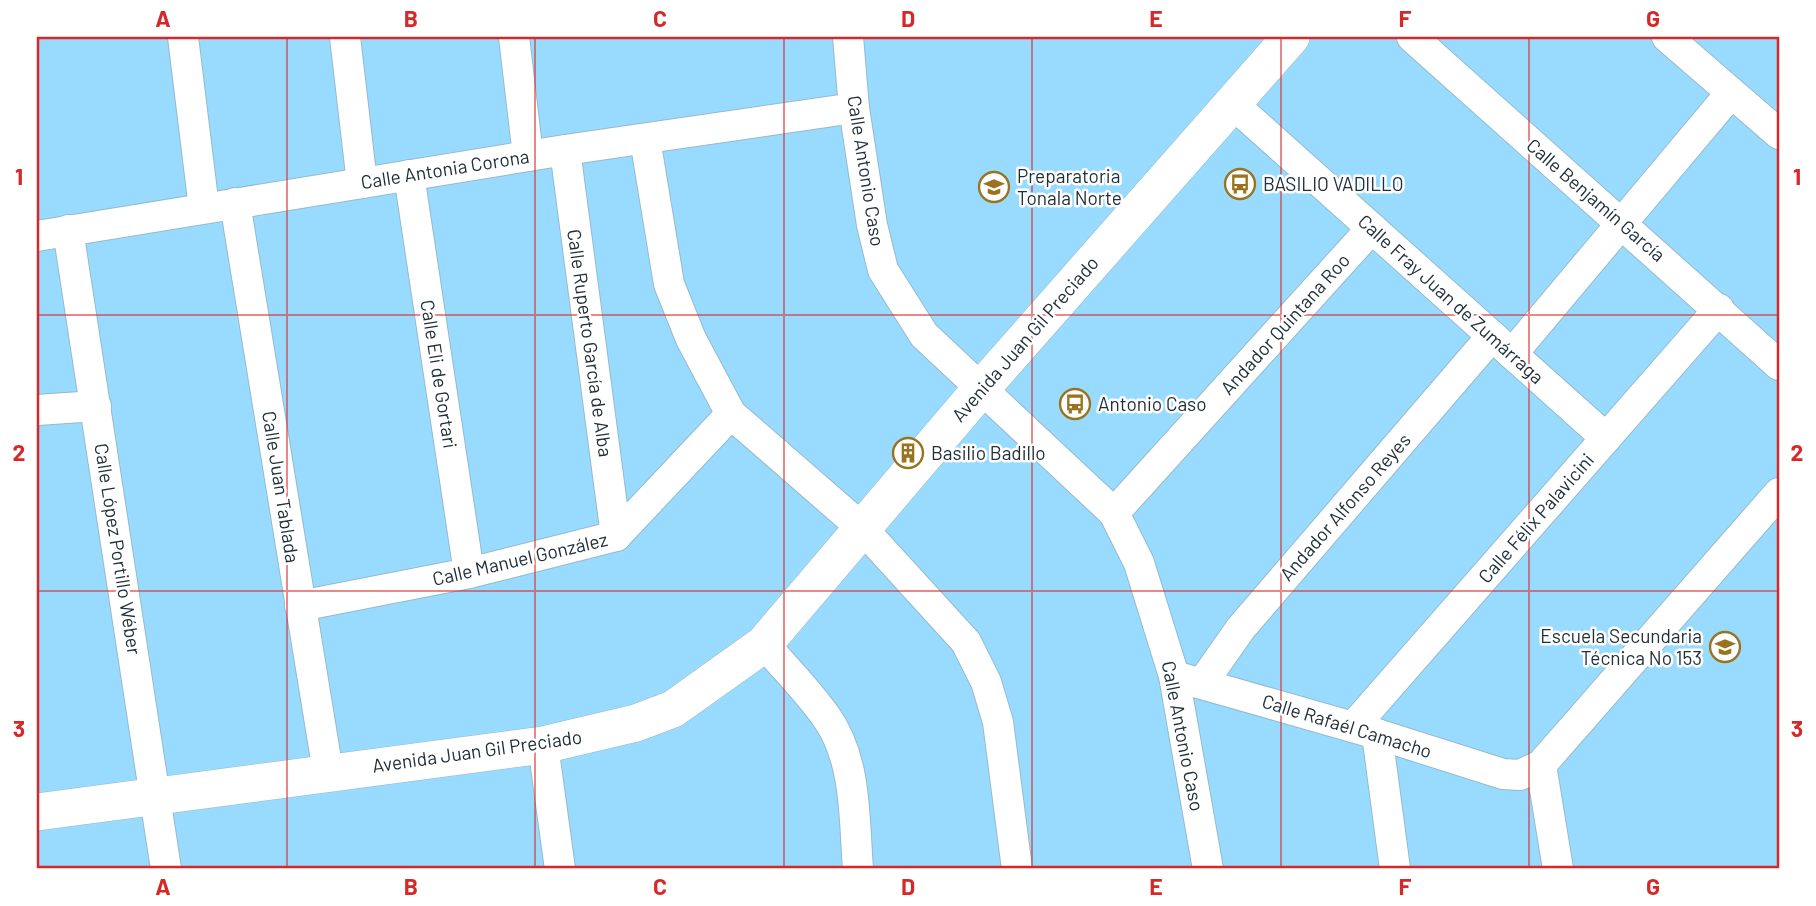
<svg xmlns="http://www.w3.org/2000/svg" width="1816" height="906" viewBox="0 0 1816 906" font-family="Barlow,sans-serif">
<style>
.building{fill:#98dbfe;stroke:#6a8ea1;stroke-width:2;filter:url(#shadow)}
.lines{fill:none;stroke-linecap:round;stroke-linejoin:round}
.minor-casing{stroke:#95bace;stroke-width:32}
.tertiary-casing{stroke:#95bace;stroke-width:38}
.minor{stroke:#fff;stroke-width:30}
.tertiary{stroke:#fff;stroke-width:37}
.grid{fill:none;stroke:#d62828;stroke-width:2;stroke-opacity:0.55}
.labels{text-anchor:middle;stroke-width:5;stroke-linejoin:round;paint-order:stroke}
.street-label{font-size:19px;fill:#213038;stroke:#fff}
.poi-label{font-size:19px;fill:#213038;stroke:#fff;text-anchor:start}
.neatline{fill:none;stroke:#d62828;stroke-width:2.5}
.grid-label{font-size:23px;text-anchor:middle;font-weight:bold;fill:#d62828}
</style>
<defs>
<filter id="shadow"><feDropShadow dx="6" dy="6" stdDeviation="0" flood-color="#0004"/></filter>
</defs>
<rect width="100%" height="100%" fill="#f0f8fc"/>
<rect class="building" x="37" y="37" width="1742" height="832"/>
<g class="lines">
<g class="minor-casing">
<g id="minor">
<polyline points="183,37 204,208"/>
<polyline points="345,37 362,183"/>
<polyline points="514,37 528,156"/>
<polyline points="848,37 854,108 872,225 883,270 924,335 1114,513 1139,563 1174,676 1208,869"/>
<polyline points="1412,37 1779,365"/>
<polyline points="1667,37 1779,134"/>
<polyline points="1233,104 1606,438"/>
<polyline points="645,139 669,284 691,339 731,414 862,528 966,642 986,682 998,722 1017,869"/>
<polyline points="565,150 616,536"/>
<polyline points="409,175 469,573"/>
<polyline points="235,203 328,772"/>
<polyline points="68,230 166,869"/>
<polyline points="37,236 565,150 854,108"/>
<polyline points="1512,354 1731,93"/>
<polyline points="37,410 96,406"/>
<polyline points="1114,513 1372,228"/>
<polyline points="300,606 469,573 616,536 731,414"/>
<path d="M764,644C785,668 809,692 827,718C857,761 854,819 858,869"/>
<polyline points="1174,676 1377,734 1503,774 1520,775 1541,765 1779,493"/>
<polyline points="1203,682 1241,628 1492,336"/>
<polyline points="1353,727 1719,309"/>
<polyline points="1377,734 1395,869"/>
<polyline points="543,745 560,869"/>
<polyline points="1541,765 1558,869"/>
</g>
</g>
<g class="tertiary-casing">
<polyline id="tertiary" points="37,812 543,745 636,723 673,709 764,644 980,390 1291,37"/>
</g>
<use href="#minor" class="minor"/>
<use href="#tertiary" class="tertiary"/>
</g>
<path class="grid" d="M287,37V869M535,37V869M784,37V869M1032,37V869M1281,37V869M1529,37V869M37,315H1779M37,591H1779"/>
<defs>
<g id="bus-ring" transform="scale(1.575)"><circle r="9.5" fill="#fff" stroke="#9a731f" stroke-width="1.5"/><path d="M-5-6H5V4H4V6H2V4H-2V6H-4V4H-5ZM-3.5-4V0h7V-4ZM-3.5 1.2v1.5H-2V1.2ZM2 1.2v1.5H3.5V1.2Z" fill="#9a731f"/></g>
<g id="university-ring" transform="scale(1.575)"><circle r="9.5" fill="#fff" stroke="#9a731f" stroke-width="1.5"/><path d="M0-5L7-2L0 1L-7-2ZM-4 1L0 2.5L4 1V4Q0 6-4 4Z" fill="#9a731f"/></g>
<g id="building-ring" transform="scale(1.575)"><circle r="9.5" fill="#fff" stroke="#9a731f" stroke-width="1.5"/><path d="M-4-6H4V6H1V3H-1V6H-4ZM-2.5-4.3h1.7v1.8h-1.7ZM.8-4.3h1.7v1.8H.8ZM-2.5-1h1.7V.8h-1.7ZM.8-1h1.7V.8H.8Z" fill="#9a731f"/></g>
<g id="school-ring" transform="scale(1.575)"><circle r="9.5" fill="#fff" stroke="#9a731f" stroke-width="1.5"/><path d="M0-5L7-2L0 1L-7-2ZM-4 1L0 2.5L4 1V4Q0 6-4 4Z" fill="#9a731f"/></g>
</defs>
<g fill-rule="evenodd">
<use href="#bus-ring" x="1240" y="184"/>
<use href="#university-ring" x="994" y="187"/>
<use href="#bus-ring" x="1075" y="404"/>
<use href="#building-ring" x="908" y="453"/>
<use href="#school-ring" x="1725" y="647"/>
</g>
<g class="labels">
<g class="street-label">
<text transform="translate(445 169) rotate(-9)" y="7">Calle Antonia Corona</text>
<text transform="translate(866 171) rotate(81)" y="7">Calle Antonio Caso</text>
<text transform="translate(1596 200) rotate(41)" y="7">Calle Benjamín García</text>
<text transform="translate(1451 299) rotate(42)" y="7">Calle Fray Juan de Zumárraga</text>
<text transform="translate(1285 324) rotate(-48)" y="7">Andador Quintana Roo</text>
<text transform="translate(1025 339) rotate(-49)" y="7">Avenida Juan Gil Preciado</text>
<text transform="translate(590 343) rotate(82)" y="7">Calle Ruperto García de Alba</text>
<text transform="translate(439 374) rotate(81)" y="7">Calle Eli de Gortari</text>
<text transform="translate(281 487) rotate(81)" y="7">Calle Juan Tablada</text>
<text transform="translate(1345 507) rotate(-49)" y="7">Andador Alfonso Reyes</text>
<text transform="translate(1536 518) rotate(-49)" y="7">Calle Félix Palavicini</text>
<text transform="translate(118 549) rotate(81)" y="7">Calle López Portillo Wéber</text>
<text transform="translate(520 559) rotate(-13)" y="7">Calle Manuel González</text>
<text transform="translate(1347 726) rotate(17)" y="7">Calle Rafaél Camacho</text>
<text transform="translate(1183 736) rotate(79)" y="7">Calle Antonio Caso</text>
<text transform="translate(477 751) rotate(-8)" y="7">Avenida Juan Gil Preciado</text>
</g>
<g class="poi-label">
<text x="1017" y="183">Preparatoria<tspan x="1017" dy="22">Tonala Norte</tspan></text>
<text x="1263" y="191">BASILIO VADILLO</text>
<text x="1098" y="411">Antonio Caso</text>
<text x="931" y="460">Basilio Badillo</text>
<text x="1702" y="643" text-anchor="end">Escuela Secundaria<tspan x="1702" dy="22">Técnica No 153</tspan></text>
</g>
</g>
<rect width="1816" height="906" fill="none" stroke="#ffffff" stroke-width="77"/>
<rect x="38" y="38" width="1740" height="829" class="neatline"/>
<g class="grid-label">
<text x="163" y="27">A</text>
<text x="411" y="27">B</text>
<text x="660" y="27">C</text>
<text x="908" y="27">D</text>
<text x="1156" y="27">E</text>
<text x="1405" y="27">F</text>
<text x="1653" y="27">G</text>
<text x="19" y="185">1</text>
<text x="1797" y="185">1</text>
<text x="19" y="461">2</text>
<text x="1797" y="461">2</text>
<text x="19" y="737">3</text>
<text x="1797" y="737">3</text>
<text x="163" y="895">A</text>
<text x="411" y="895">B</text>
<text x="660" y="895">C</text>
<text x="908" y="895">D</text>
<text x="1156" y="895">E</text>
<text x="1405" y="895">F</text>
<text x="1653" y="895">G</text>
</g>
</svg>
